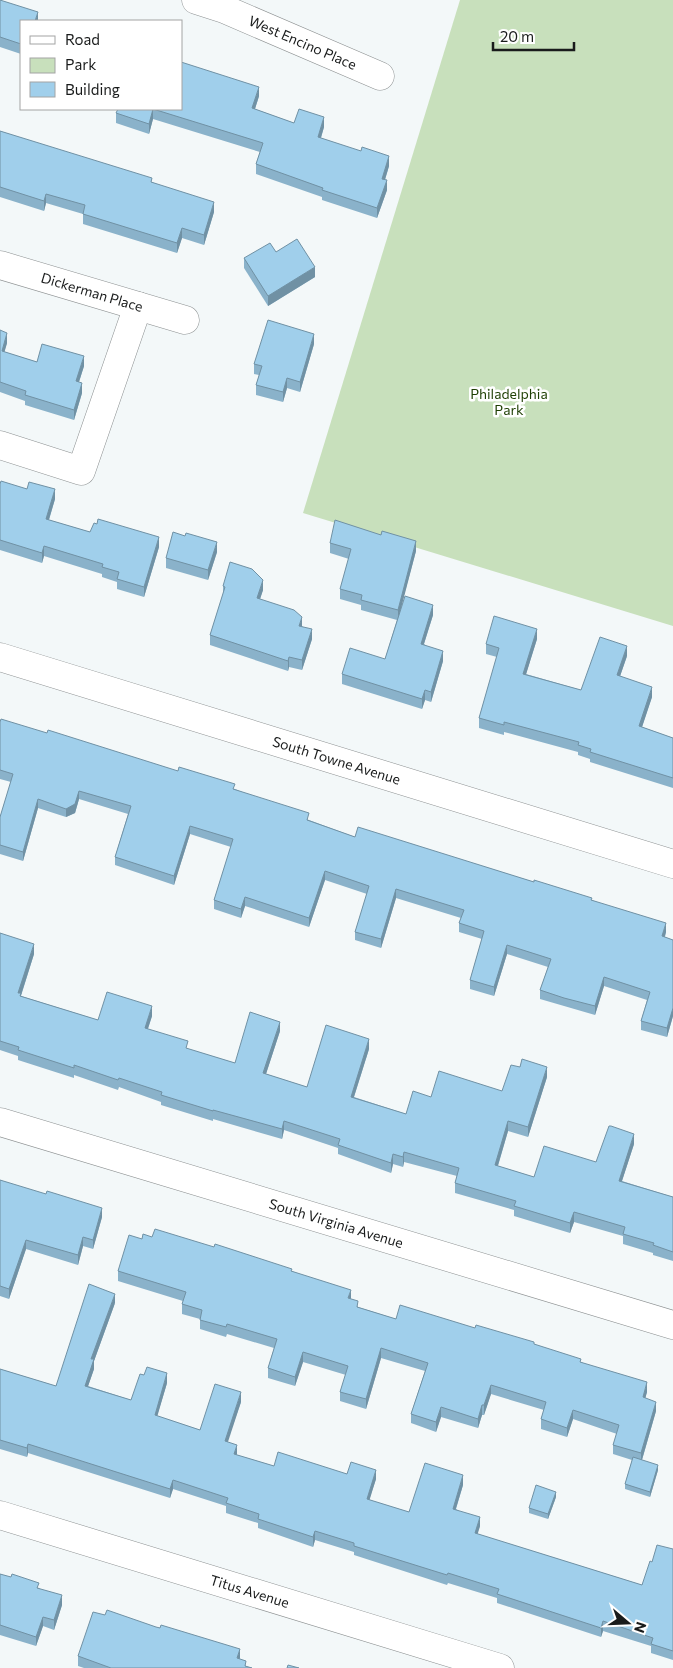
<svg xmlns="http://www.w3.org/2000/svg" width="673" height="1668" viewBox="0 0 673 1668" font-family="Commissioner,sans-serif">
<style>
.green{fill:#c8e0bc}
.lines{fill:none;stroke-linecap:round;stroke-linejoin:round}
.minor-casing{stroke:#8e9293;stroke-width:29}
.minor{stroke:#fff;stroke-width:28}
.wall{fill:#8ab2ca}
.shaded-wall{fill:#7091a4}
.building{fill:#a0cfeb;stroke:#7091a4}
.labels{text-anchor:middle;stroke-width:5;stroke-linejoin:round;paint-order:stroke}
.street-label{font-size:14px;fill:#191b1b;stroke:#fff}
.park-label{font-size:14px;fill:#1e3f03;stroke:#fff}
</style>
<rect width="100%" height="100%" fill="#f3f8f9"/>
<polygon class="green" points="460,0 673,0 673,626 303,513"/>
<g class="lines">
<g class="minor-casing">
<g id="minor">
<path id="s1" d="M196,0L224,9L380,76"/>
<path id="s2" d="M0,265L185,320"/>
<polyline points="0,445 81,471 138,306"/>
<path id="s3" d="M0,657L673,864"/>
<path id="s4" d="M0,1122L673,1325"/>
<path id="s5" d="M0,1515L500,1668"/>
</g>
</g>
<use href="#minor" class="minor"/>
</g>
<g class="wall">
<polygon points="0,0 38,21 21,21 21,54 0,47"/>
<polygon points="259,96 255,109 294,123 324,127 321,138 389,166 385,180 387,190 377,218 322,200 322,197 256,174 256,164 260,152 153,119 149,134 116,123 116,113"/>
<polygon points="0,131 152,182 214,212 204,245 182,238 177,253 83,224 83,214 46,203 44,211 0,197"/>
<polygon points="244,258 315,277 268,306 244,268"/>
<polygon points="0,330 7,343 4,352 37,362 84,366 79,382 82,393 74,420 25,405 25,401 0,392"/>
<polygon points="314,344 300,392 287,388 283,402 256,395 256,385 259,375 254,374 254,364"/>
<polygon points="0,484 55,499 49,520 90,532 159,547 144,597 117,589 117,582 102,577 102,574 44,556 42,563 0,550"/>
<polygon points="185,536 217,552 208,580 166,568 166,558"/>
<polygon points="330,543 416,551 400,610 433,615 424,644 443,661 431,702 425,700 422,709 342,684 342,674 385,659 397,620 361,610 361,605 340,599 340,589 349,559 330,553"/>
<polygon points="223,586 263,590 260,599 302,626 312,639 302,670 289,667 288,671 210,645 210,635 223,595"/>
<polygon points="537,639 526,674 581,690 627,656 620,676 652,697 642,727 673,738 673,788 590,762 590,759 578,755 578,752 504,732 504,735 479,728 479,718 497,657 486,654 486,644"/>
<polygon points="0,722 235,789 309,820 355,837 485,867 592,900 666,932 665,937 673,940 673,1016 667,1037 641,1030 641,1021 647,1000 604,986 595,1015 540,999 540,990 548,967 507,954 494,996 470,989 470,980 482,939 459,932 459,923 461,918 396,898 381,948 355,940 355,932 367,894 325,880 309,927 245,906 241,918 214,909 214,900 231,847 190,834 174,885 115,865 115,857 128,814 79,799 75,813 66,817 38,808 23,861 0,854 0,817 11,782 0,779"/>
<polygon points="0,933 34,954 21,996 98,1020 152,1016 148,1029 188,1049 235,1063 280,1031 266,1074 307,1087 369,1049 354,1097 406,1114 431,1097 502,1091 547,1077 528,1137 508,1131 498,1166 534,1177 596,1162 634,1144 622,1181 673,1197 673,1261 653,1255 653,1253 623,1244 623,1236 574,1222 570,1233 514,1216 514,1210 455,1193 455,1183 457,1176 404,1162 403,1167 393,1164 391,1173 338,1154 338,1148 284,1130 282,1139 213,1119 213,1121 161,1105 161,1102 119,1087 118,1090 74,1075 74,1078 18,1060 18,1056 0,1050"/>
<polygon points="0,1180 102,1217 93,1249 83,1246 78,1265 26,1249 9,1299 0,1296"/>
<polygon points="152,1237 292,1271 351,1299 358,1307 396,1319 475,1328 534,1345 581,1362 647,1392 645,1398 656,1411 642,1460 658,1470 650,1497 625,1489 625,1484 632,1460 613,1454 613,1445 617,1434 573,1419 567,1437 541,1429 541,1419 544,1410 491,1394 484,1415 482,1415 478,1428 441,1417 436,1432 411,1423 411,1414 425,1371 381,1358 366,1409 340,1401 340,1392 346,1375 303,1362 295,1386 268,1378 268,1368 274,1348 227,1334 226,1337 200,1329 200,1319 182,1314 182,1304 183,1301 118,1281 118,1271 142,1239"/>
<polygon points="115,1303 94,1361 94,1369 88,1386 131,1400 167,1383 157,1416 200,1430 241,1402 227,1442 237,1455 274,1466 347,1474 376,1479 369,1500 409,1512 463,1485 456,1509 480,1526 477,1534 642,1585 652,1562 673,1549 673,1660 651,1653 651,1646 603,1631 601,1637 497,1603 497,1598 448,1583 447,1585 354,1555 354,1552 315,1540 313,1547 258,1528 258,1523 226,1513 226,1506 173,1489 170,1498 28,1453 27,1457 0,1449 0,1369 56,1386"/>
<polygon points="556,1497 548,1519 529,1513 529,1508"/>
<polygon points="0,1574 39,1588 62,1605 54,1630 43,1626 36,1646 0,1635"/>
<polygon points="78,1656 240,1659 246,1666 252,1668 84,1668 78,1666"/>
</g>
<g class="shaded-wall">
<polygon points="38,12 38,21 35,21"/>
<polygon points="259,87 259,96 252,118 252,108"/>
<polygon points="153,109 153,119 149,134 149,124"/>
<polygon points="324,117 324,127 318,147 318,137"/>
<polygon points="389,156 389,166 382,189 382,179"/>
<polygon points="387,180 387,190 377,218 377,208"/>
<polygon points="46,194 46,203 44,211 44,201"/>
<polygon points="214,202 214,212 204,245 204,235"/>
<polygon points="182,228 182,238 177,253 177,243"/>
<polygon points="315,267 315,277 268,306 268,296"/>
<polygon points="7,333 7,343 2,361 2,351"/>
<polygon points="314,334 314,344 300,392 300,382"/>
<polygon points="84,356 84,366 76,391 76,381"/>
<polygon points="287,378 287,388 283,402 283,392"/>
<polygon points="82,383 82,393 74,420 74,410"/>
<polygon points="55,489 55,499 46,529 46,519"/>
<polygon points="159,537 159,547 144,597 144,587"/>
<polygon points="416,541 416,551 398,620 398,610"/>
<polygon points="217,542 217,552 208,580 208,570"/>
<polygon points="44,546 44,556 42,563 42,553"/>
<polygon points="263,580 263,590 257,608 257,598"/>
<polygon points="433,605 433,615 421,653 421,644"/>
<polygon points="302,617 302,626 299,626"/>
<polygon points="312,629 312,639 302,670 302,660"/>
<polygon points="537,629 537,639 523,684 523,674"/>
<polygon points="627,646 627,656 617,685 617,675"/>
<polygon points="443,651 443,661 431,702 431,692"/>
<polygon points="289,657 289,667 288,671 288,661"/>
<polygon points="652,687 652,697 639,736 639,726"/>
<polygon points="425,690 425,700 422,709 422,699"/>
<polygon points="79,791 79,799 75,813 66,817 66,809"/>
<polygon points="38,799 38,808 23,861 23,852"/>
<polygon points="190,826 190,834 174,885 174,876"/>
<polygon points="325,871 325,880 309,927 309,918"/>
<polygon points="396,889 396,898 381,948 381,939"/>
<polygon points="245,897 245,906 241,918 241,909"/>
<polygon points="666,923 666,932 662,945 662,936"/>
<polygon points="34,944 34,954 21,995 21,1003 18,993"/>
<polygon points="507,945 507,954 494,996 494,987"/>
<polygon points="604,977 604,986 595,1015 595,1006"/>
<polygon points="152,1006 152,1016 145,1037 145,1028"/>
<polygon points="673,1008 673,1016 667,1037 667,1028"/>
<polygon points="280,1022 280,1031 263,1083 263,1073"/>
<polygon points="369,1039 369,1049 351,1106 351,1097"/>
<polygon points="547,1067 547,1077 528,1137 528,1127"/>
<polygon points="284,1121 284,1130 282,1139 282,1129"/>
<polygon points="508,1121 508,1131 495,1175 495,1165"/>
<polygon points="634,1134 634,1144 619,1190 619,1181"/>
<polygon points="404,1152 404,1162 403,1167 403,1157"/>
<polygon points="393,1154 393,1164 391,1173 391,1163"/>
<polygon points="102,1208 102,1217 93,1249 93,1240"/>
<polygon points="574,1212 574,1222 570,1233 570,1223"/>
<polygon points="83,1237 83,1246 78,1265 78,1255"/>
<polygon points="26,1240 26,1249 9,1299 9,1289"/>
<polygon points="351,1290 351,1299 348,1298"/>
<polygon points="115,1294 115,1303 94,1361 94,1369 85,1395 85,1386 91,1359"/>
<polygon points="381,1348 381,1358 366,1409 366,1399"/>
<polygon points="303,1352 303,1362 295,1386 295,1377"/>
<polygon points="167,1373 167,1383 155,1424 155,1415"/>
<polygon points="647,1382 647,1392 643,1407 643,1397"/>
<polygon points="491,1385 491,1394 484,1415 484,1405"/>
<polygon points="241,1392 241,1402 225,1451 225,1441"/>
<polygon points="656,1402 656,1411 641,1463 641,1453"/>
<polygon points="482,1405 482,1415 478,1428 478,1419"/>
<polygon points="441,1407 441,1417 436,1432 436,1422"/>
<polygon points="573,1410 573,1419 567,1437 567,1428"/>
<polygon points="28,1444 28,1453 27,1457 27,1448"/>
<polygon points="237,1445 237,1455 234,1454"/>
<polygon points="658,1465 658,1470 650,1497 650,1492"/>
<polygon points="376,1470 376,1479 367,1508 367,1499"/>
<polygon points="463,1475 463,1485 453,1518 453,1509"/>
<polygon points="173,1480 173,1489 170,1498 170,1489"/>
<polygon points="556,1492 556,1497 548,1519 548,1514"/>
<polygon points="480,1517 480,1526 475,1543 475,1533"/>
<polygon points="315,1531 315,1540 313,1547 313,1537"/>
<polygon points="62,1595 62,1605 54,1630 54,1620"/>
<polygon points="43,1617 43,1626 36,1646 36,1637"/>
<polygon points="603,1621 603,1631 601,1637 601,1628"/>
<polygon points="240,1649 240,1658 237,1667 237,1658"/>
</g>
<g class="building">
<polygon points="0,0 38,12 35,21 21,21 21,44 0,37"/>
<polygon points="181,62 259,87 252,108 294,123 299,109 324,117 318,137 361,151 362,147 389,156 382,179 387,180 377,208 322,190 323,188 256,164 263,143 153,109 149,124 116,113 118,109 181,109"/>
<polygon points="0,131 152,178 151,182 214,202 204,235 182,228 177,243 83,214 85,205 46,194 44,201 0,187"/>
<polygon points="297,239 315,267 268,296 244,258 270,243 276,252"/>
<polygon points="268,320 314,334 300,382 287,378 283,392 256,385 262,366 254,364"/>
<polygon points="0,330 7,333 2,351 37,362 42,344 84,356 76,381 82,383 74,410 25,395 26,391 0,382"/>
<polygon points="1,481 27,489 29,482 55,489 46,519 90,532 94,523 97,524 98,519 159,537 144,587 117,579 119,572 102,567 103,564 44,546 42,553 0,540 0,484"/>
<polygon points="335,520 381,535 382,531 416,541 398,610 361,600 362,595 340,589 351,549 330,543"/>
<polygon points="173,532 185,536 186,533 217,542 208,570 166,558"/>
<polygon points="230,562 252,569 263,580 257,598 294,610 302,617 299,626 312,629 302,660 289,657 288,661 210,635 225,587 223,586"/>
<polygon points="405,596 433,605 421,644 443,651 431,692 425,690 422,699 342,674 350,648 385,659"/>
<polygon points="494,616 537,629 523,674 581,690 600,637 627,646 617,675 652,687 639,726 673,738 673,778 590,752 591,749 578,745 579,742 504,722 504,725 479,718 499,648 486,644"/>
<polygon points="1,719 47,733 48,730 178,771 179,767 235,784 233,789 309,813 307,820 355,837 358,827 534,882 534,880 592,898 591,900 666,923 662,936 673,940 673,1008 667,1028 641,1021 650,992 604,977 595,1006 564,998 540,990 551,959 507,945 494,987 470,980 484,931 459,923 464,910 396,889 381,939 355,932 369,886 325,871 309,918 245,897 241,909 214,900 233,839 190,826 174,876 115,857 131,806 79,791 75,804 66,809 38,799 23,852 0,845 0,817 13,774 0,770 0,722"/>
<polygon points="0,933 34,944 18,993 21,993 20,996 98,1020 107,992 152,1006 145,1028 188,1041 186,1048 235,1063 250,1012 280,1022 263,1073 307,1087 326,1025 369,1039 351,1097 406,1114 413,1091 431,1097 439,1071 502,1091 511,1065 520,1067 522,1059 547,1067 528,1127 508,1121 495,1165 534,1177 544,1146 596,1162 609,1126 611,1126 634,1134 619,1181 673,1197 673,1252 653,1245 654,1243 623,1234 625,1227 574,1212 570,1223 514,1206 516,1201 455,1183 459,1168 404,1152 403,1157 393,1154 391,1163 338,1145 340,1139 284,1121 282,1129 213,1110 213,1111 161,1095 162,1092 119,1078 118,1080 74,1065 74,1068 18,1050 19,1047 0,1041"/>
<polygon points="0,1180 46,1194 47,1191 102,1208 93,1240 83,1237 78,1255 26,1240 9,1289 0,1286"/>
<polygon points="155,1229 214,1247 215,1244 292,1269 291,1271 351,1290 348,1298 358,1301 357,1307 396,1319 400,1305 475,1328 476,1325 534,1342 534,1344 581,1359 580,1362 647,1382 643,1397 656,1402 641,1453 613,1445 619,1425 573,1410 567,1428 541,1419 546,1402 491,1385 484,1405 482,1405 478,1419 441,1407 436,1422 411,1414 428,1363 381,1348 366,1399 340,1392 348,1366 303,1352 295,1377 268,1368 277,1339 227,1324 226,1327 200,1320 202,1310 182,1304 186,1292 118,1271 129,1235 142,1239 143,1234 152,1237"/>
<polygon points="89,1284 115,1294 91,1359 94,1359 85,1386 131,1400 140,1374 144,1375 147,1367 167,1373 155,1415 200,1430 215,1384 241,1392 225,1441 237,1445 234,1454 274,1466 278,1452 347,1474 351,1462 376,1470 367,1499 409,1512 425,1463 463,1475 453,1509 480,1517 475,1533 642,1585 650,1561 652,1562 657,1545 673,1549 673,1651 651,1644 653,1638 603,1621 601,1628 497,1594 499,1589 448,1573 447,1575 354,1546 354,1543 315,1531 313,1537 258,1519 259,1514 226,1503 228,1498 173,1480 170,1489 28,1444 27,1448 0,1440 0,1369 56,1386"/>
<polygon points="633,1457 658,1465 650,1492 625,1484"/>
<polygon points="536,1485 556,1492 548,1514 529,1508"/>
<polygon points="0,1574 11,1577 12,1574 39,1583 37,1588 62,1595 54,1620 43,1617 36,1637 0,1625"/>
<polygon points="107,1610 156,1627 160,1628 161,1625 240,1649 237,1658 246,1661 245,1666 252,1668 111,1668 78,1656 93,1612 105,1615"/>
<polygon points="288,1665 299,1668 287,1668"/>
</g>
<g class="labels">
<g class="street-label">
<text dy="5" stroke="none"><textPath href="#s1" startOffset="115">West Encino Place</textPath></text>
<text dy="5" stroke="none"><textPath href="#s2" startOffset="96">Dickerman Place</textPath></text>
<text dy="5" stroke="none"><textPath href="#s3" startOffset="352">South Towne Avenue</textPath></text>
<text dy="5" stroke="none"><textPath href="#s4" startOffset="351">South Virginia Avenue</textPath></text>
<text dy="5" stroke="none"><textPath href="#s5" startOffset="261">Titus Avenue</textPath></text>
</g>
<g class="park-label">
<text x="509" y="399">Philadelphia<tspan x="509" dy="16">Park</tspan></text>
</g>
</g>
<rect x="20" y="20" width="162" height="90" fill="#ffffff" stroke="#a3a4a4"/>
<rect x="30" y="36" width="25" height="8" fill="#ffffff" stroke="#a3a4a4"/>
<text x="65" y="45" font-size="15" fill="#191b1b">Road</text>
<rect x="30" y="58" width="25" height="15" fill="#c8e0bc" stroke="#a3a4a4"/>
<text x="65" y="70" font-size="15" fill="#191b1b">Park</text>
<rect x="30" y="82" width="25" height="15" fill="#a0cfeb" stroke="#a3a4a4"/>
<text x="65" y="95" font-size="15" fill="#191b1b">Building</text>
<g transform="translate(628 1623) rotate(109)" stroke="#ffffff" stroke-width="4" paint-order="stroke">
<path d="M0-4L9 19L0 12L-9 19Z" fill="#191b1b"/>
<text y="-8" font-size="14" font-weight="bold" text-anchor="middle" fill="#191b1b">N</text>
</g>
<path d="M493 42v8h81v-8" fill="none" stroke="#191b1b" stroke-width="2.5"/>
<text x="500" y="42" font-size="15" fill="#191b1b" stroke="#ffffff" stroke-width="4" paint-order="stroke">20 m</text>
</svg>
